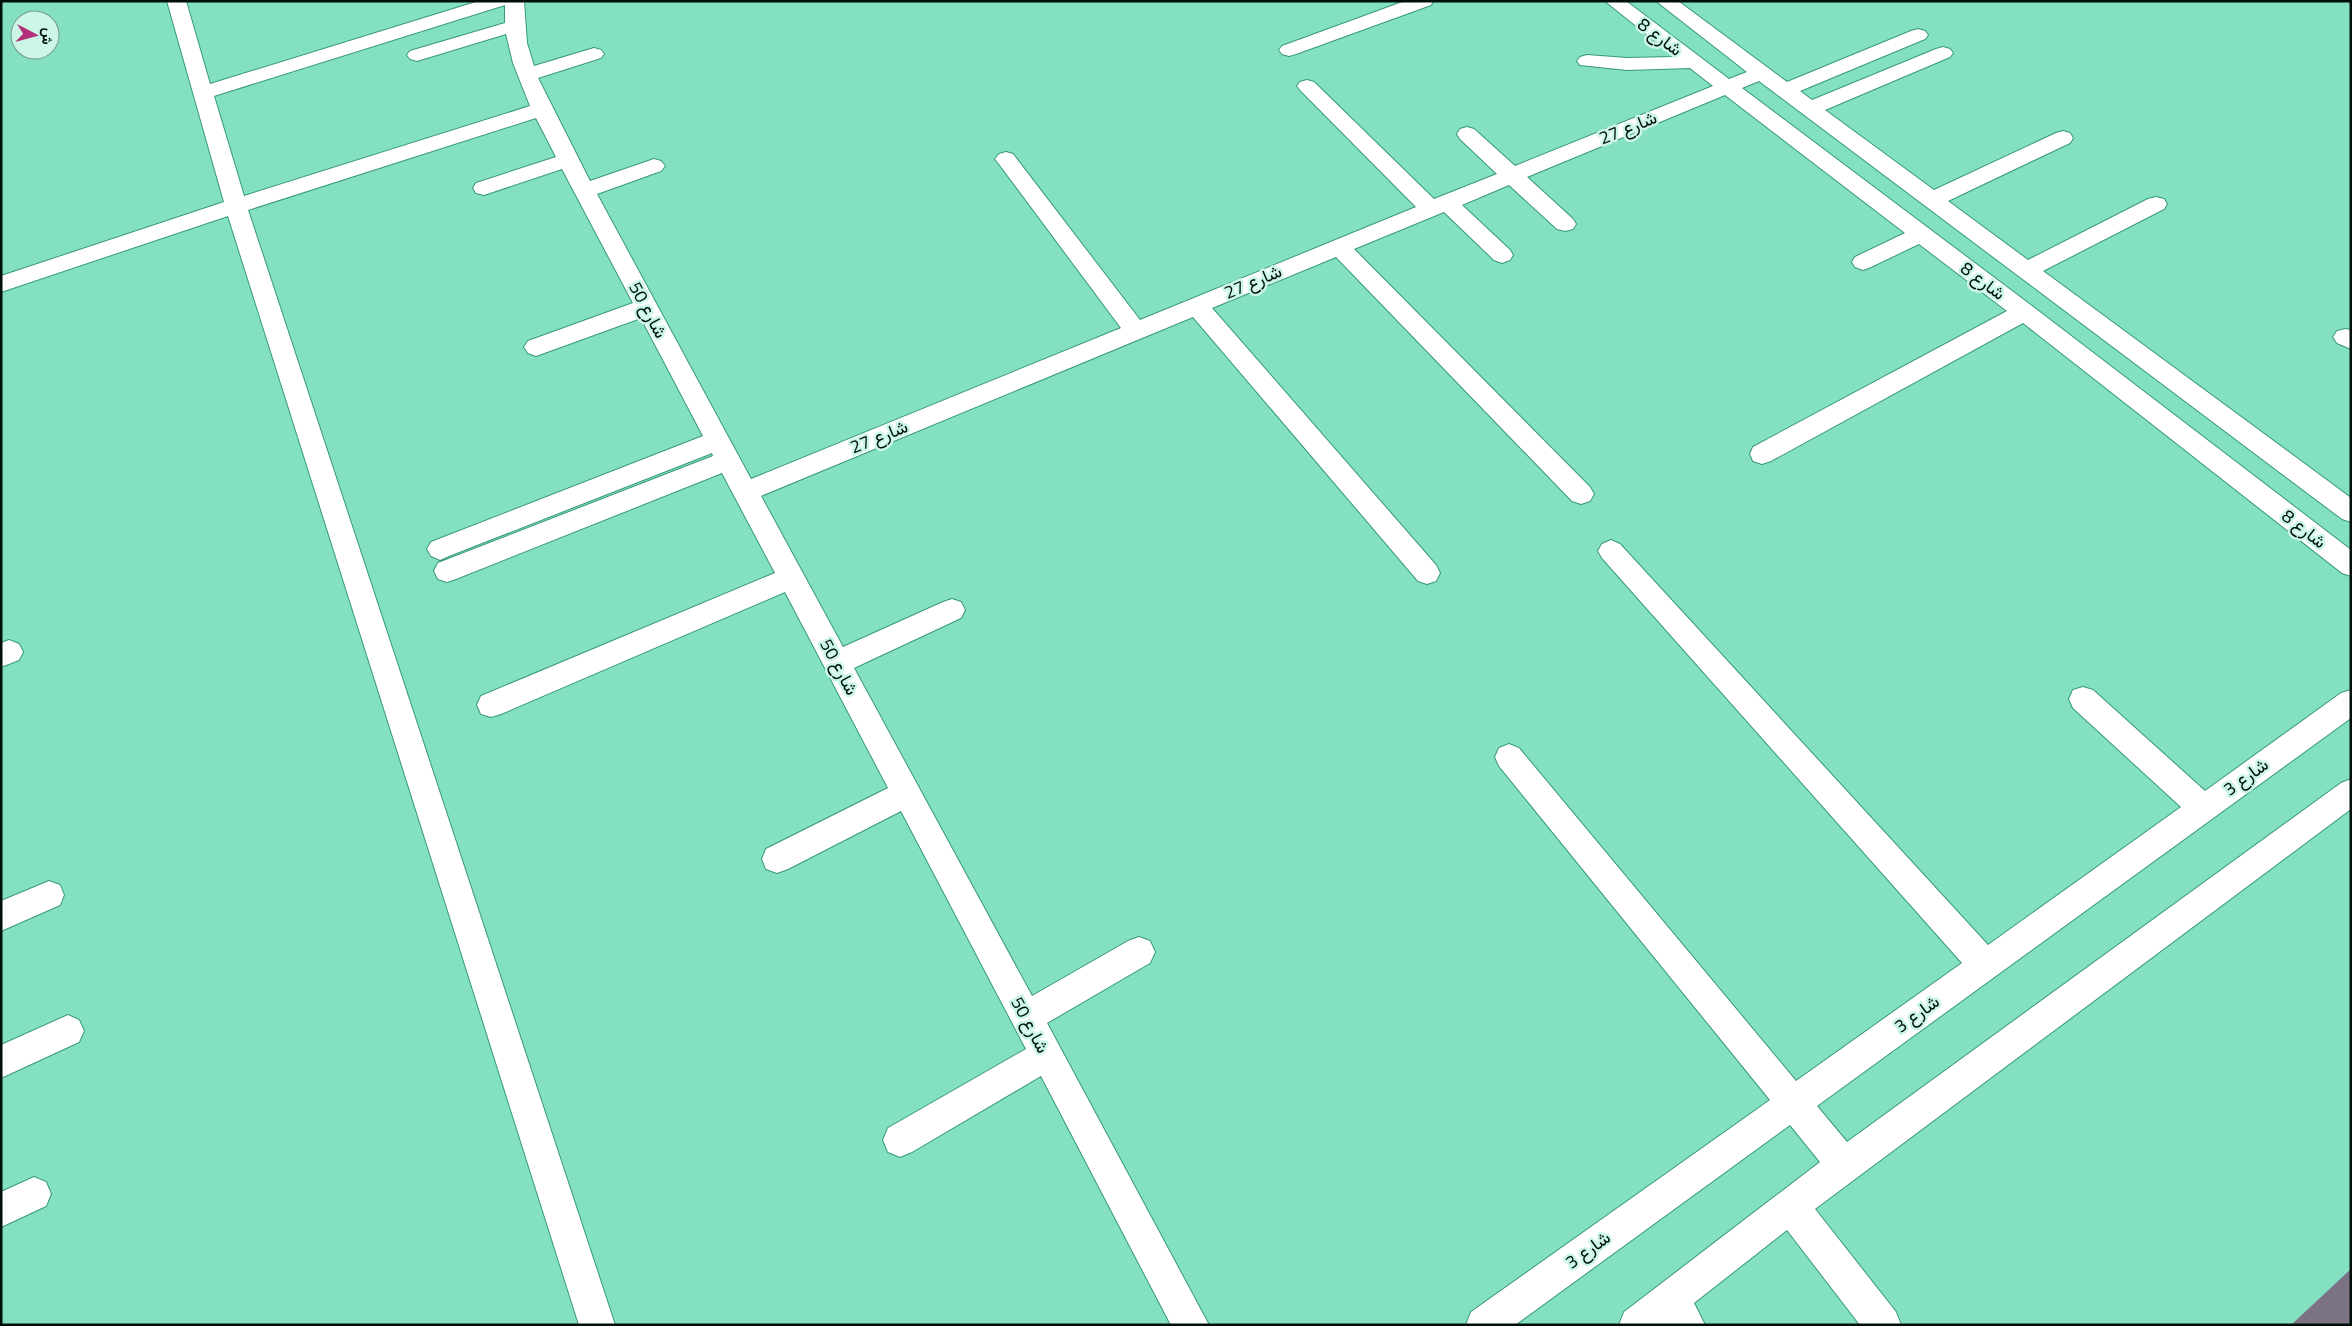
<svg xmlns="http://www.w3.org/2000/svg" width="2352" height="1326" viewBox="0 0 2352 1326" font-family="'Titillium Web',Vazirmatn,sans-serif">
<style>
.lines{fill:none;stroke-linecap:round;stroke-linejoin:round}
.minor-casing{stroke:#38987c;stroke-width:2}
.minor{fill:#fff;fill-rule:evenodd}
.wall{fill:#7b7286}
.labels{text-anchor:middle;stroke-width:5;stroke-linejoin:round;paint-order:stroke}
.street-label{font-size:18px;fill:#000f09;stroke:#ccf7e7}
</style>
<rect width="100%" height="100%" fill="#83e1c2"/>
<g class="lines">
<g class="minor-casing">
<g id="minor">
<path d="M167,1H186L210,84L479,1H524L527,43L534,66L594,48L601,50L604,54L601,58L538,78L590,181L654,159L661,161L665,166L661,171L597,194L751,479L1121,328L999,164L995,159L999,154L1006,152L1013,154L1140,320L1416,207L1300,90L1297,86L1300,82L1307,80L1314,82L1434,199L1497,174L1460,139L1457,134L1460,129L1467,127L1474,129L1515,166L1713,86L1690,68L1627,70L1580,65L1577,61L1580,57L1587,55L1627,58L1675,57L1605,1H1626L1729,79L1747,72L1656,1H1678L1787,82L1911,31L1918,29L1925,31L1928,35L1925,39L1800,91L1812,100L1936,49L1943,47L1950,49L1953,53L1950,57L1825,110L1934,190L2056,133L2063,131L2070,133L2073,138L2070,143L1948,201L2028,260L2148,199L2156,197L2164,199L2167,204L2164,209L2043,271L2351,498V522L2342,519L1759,81L1742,88L2032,306L2351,550V576L2342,573L2023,323L1771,461L1762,464L1753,461L1750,454L1753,447L2007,311L1919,244L1871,267L1863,270L1855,267L1852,262L1855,257L1905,233L1725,95L1527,177L1573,219L1576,224L1573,229L1565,231L1557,229L1509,185L1462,205L1510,250L1513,255L1510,260L1502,263L1494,260L1444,212L1354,249L1590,487L1594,494L1590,501L1581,504L1572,501L1336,257L1212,308L1436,565L1440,573L1436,581L1427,584L1418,581L1193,317L761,496L843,647L943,602L952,599L961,602L965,610L961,618L854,668L1032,996L1128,941L1139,937L1150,941L1155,952L1150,963L1047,1023L1209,1325H1171L1041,1076L912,1152L900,1157L888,1152L883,1140L888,1128L1026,1049L901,811L788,869L777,873L766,869L762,859L766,849L888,788L785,592L501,714L491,717L481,714L477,705L481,696L775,573L722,473L456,579L447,582L438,579L434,571L438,563L713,456L712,453L449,556L440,560L431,556L427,549L431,542L703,436L641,318L536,356L528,353L524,347L528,341L633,303L562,169L484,195L476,193L473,188L476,183L556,157L536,118L248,210L615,1325H579L228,216L1,292V276L224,202ZM505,5V23L410,51L407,55L410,59L417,61L506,34L513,63L530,106L244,196L214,96Z"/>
<polygon points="1405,1 1433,1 1431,5 1296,54 1289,56 1282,54 1279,50 1282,46"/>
<polygon points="2345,329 2351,330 2351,349 2337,343 2333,337 2337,331"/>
<polygon points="1611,540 1620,544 1988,945 2181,807 2073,708 2069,699 2073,690 2083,687 2093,690 2205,791 2341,693 2351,690 2351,718 1817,1106 1847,1142 2341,783 2351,779 2351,809 1815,1209 1896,1312 1901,1325 1860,1325 1787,1230 1694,1303 1705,1325 1619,1325 1624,1312 1820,1162 1790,1125 1515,1325 1466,1325 1471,1312 1770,1100 1499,766 1495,757 1499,748 1509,744 1519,748 1796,1081 1962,963 1602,558 1598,551 1602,544"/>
<polygon points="9,640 19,644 23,652 19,660 1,667 1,643"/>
<polygon points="49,881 60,885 64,895 60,905 1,931 1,901"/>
<polygon points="68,1015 79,1020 84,1031 79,1042 1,1078 1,1045"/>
<polygon points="34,1177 46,1182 51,1194 46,1206 1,1227 1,1192"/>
</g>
</g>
<use href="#minor" class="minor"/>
</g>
<polygon class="wall" points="2351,1269 2351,1325 2291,1325"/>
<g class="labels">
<g class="street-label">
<text transform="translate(1660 37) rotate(37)" y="6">شارع 8</text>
<text transform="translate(1628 128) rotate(-22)" y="6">شارع 27</text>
<text transform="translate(1983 281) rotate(37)" y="6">شارع 8</text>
<text transform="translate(1253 282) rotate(-23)" y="6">شارع 27</text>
<text transform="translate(648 310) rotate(62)" y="6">شارع 50</text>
<text transform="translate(879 437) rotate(-22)" y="6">شارع 27</text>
<text transform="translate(2304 529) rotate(38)" y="6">شارع 8</text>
<text transform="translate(839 667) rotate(62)" y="6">شارع 50</text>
<text transform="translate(2246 777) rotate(-36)" y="6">شارع 3</text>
<text transform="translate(1917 1014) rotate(-36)" y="6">شارع 3</text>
<text transform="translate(1030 1025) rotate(62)" y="6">شارع 50</text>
<text transform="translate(1588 1250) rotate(-36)" y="6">شارع 3</text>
</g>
</g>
<rect width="2352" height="1326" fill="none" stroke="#000f09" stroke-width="5"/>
<g transform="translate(35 35) rotate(96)"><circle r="24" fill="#ccf7e7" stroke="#7a9a8e"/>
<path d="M0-4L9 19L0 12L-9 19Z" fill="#b3317a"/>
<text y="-8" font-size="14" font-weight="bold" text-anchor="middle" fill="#000f09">ش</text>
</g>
</svg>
